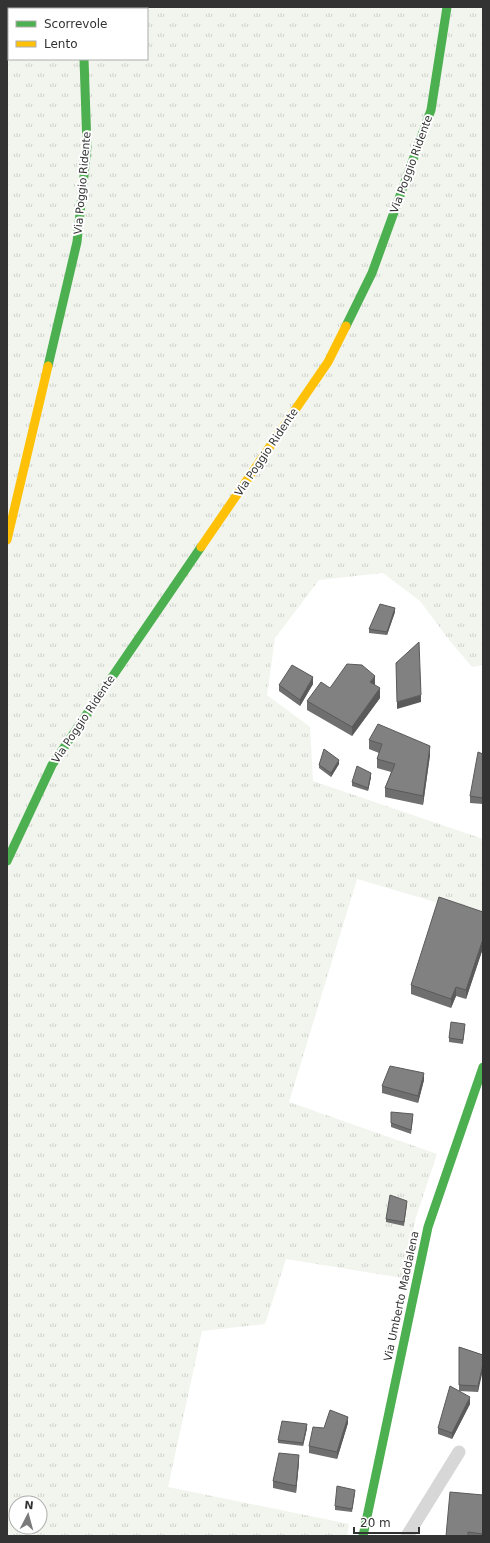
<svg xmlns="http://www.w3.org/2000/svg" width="490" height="1543" viewBox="0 0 490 1543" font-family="'DejaVu Sans',sans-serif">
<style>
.grass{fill:url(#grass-tufts);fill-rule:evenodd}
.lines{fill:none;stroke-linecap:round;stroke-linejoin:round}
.lane{stroke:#d7d7d7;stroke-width:13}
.street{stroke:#d7d7d7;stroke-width:22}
.fast{stroke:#4caf50;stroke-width:9}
.slow{stroke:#ffc107;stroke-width:9}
.wall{fill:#6f6f6f}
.shaded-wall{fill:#5a5a5a}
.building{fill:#818181;stroke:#5a5a5a}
.labels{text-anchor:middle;stroke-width:4;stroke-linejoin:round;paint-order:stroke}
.street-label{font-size:11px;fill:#333;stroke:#fff}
</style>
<defs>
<pattern id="grass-tufts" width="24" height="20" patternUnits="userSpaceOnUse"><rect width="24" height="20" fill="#f1f5ed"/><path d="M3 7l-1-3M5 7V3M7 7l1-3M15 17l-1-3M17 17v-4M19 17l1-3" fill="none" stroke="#cfd2cc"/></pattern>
</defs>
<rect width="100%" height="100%" fill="#fff"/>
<path class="grass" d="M84,7H483V665L472,667L450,641L420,601L383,573L319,580L275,638L267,695L310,727L313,781L483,839V916L357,879L289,1102L437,1154L416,1217L403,1278L286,1259L265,1324L202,1331L168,1487L349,1524L347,1536H7V18H9V59H147V9H76ZM16,1503H40V1527H16Z"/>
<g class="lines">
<polyline class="lane" points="407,1536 459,1452"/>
<polyline class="street" points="82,7 82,9"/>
<g class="fast">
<polyline points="346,326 372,273 431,110 447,7"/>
<polyline points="48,366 77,242 87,147 84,59"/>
<polyline points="7,861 52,765 201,547"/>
<polyline points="363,1536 428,1227 483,1067"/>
</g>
<g class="slow">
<polyline points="7,540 48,366"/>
<polyline points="201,547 328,362 346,326"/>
</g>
</g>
<g class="wall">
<polygon points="395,612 387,635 369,633 369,629"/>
<polygon points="313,684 300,706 279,691 279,685"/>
<polygon points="375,685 380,698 352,736 307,710 307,701 330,688"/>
<polygon points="369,740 430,755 423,805 385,797 385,788 391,772 377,768 377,759 379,753 369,749"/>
<polygon points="483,754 483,804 470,803 470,796"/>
<polygon points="339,764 331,777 319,768 319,765"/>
<polygon points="371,777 368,791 352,786 352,782"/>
<polygon points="483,912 483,948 466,999 456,996 451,1008 411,994 411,985"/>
<polygon points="465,1027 463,1044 449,1042 449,1038"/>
<polygon points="424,1080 418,1103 382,1093 382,1086"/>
<polygon points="391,1112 413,1118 411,1134 391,1127"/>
<polygon points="407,1204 404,1226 386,1222 386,1219"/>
<polygon points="459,1347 483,1355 478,1392 459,1391 470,1404 452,1439 438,1434 438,1428 459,1391"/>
<polygon points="348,1423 337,1459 309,1453 309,1446 324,1428"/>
<polygon points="307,1428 303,1446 278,1443 278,1440"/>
<polygon points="299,1462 296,1493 273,1488 273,1481"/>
<polygon points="355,1493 352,1512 335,1510 335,1506"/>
<polygon points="483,1495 483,1536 446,1536"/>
</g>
<g class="shaded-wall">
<polygon points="395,608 395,612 387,635 387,632"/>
<polygon points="375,676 375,685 370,691 370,682"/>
<polygon points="313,677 313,684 300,706 300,700"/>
<polygon points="380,688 380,698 352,736 352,727"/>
<polygon points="421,695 421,702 397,709 397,702"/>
<polygon points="430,746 430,755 423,805 423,796"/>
<polygon points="339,760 339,764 331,777 331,773"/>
<polygon points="371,773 371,777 368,791 368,788"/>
<polygon points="483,939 483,948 466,999 466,990"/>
<polygon points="456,987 456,996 451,1008 451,999"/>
<polygon points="424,1073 424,1080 418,1103 418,1096"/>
<polygon points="483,1364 483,1370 478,1392 478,1386"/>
<polygon points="470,1397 470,1404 452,1439 452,1433"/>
<polygon points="348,1417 348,1423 337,1459 337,1452"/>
<polygon points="307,1424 307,1428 303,1446 303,1443"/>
<polygon points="299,1455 299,1462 296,1493 296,1486"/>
</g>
<g class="building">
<polygon points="380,604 395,608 387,632 369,629"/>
<polygon points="419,642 421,695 397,702 396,663"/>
<polygon points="347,664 362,665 375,676 370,682 380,688 352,727 307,701 321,682 330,688"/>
<polygon points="292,665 313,677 300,700 279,685"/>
<polygon points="378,724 430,746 423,796 385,788 395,764 377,759 382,744 369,740"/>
<polygon points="324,749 339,760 331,773 319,765"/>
<polygon points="478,752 483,754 483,798 470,796"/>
<polygon points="357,766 371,773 368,788 352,782"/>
<polygon points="439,897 483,912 483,939 466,990 456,987 451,999 411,985"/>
<polygon points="451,1022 465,1024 463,1040 449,1038"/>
<polygon points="390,1066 424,1073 418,1096 382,1086"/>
<polygon points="391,1112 413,1114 411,1130 391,1123"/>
<polygon points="390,1195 407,1201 404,1222 386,1219"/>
<polygon points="459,1347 483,1355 483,1364 478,1386 459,1385"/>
<polygon points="450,1386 470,1397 452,1433 438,1428"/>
<polygon points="330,1410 348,1417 337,1452 309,1446 313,1427 324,1428"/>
<polygon points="282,1421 307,1424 303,1443 278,1440"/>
<polygon points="279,1453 299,1455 296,1486 273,1481"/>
<polygon points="337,1486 355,1490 352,1509 335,1506"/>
<polygon points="450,1492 483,1495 483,1534 468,1532 468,1536 446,1536"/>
</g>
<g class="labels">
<g class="street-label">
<text transform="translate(411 164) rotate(-70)" y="4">Via Poggio Ridente</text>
<text transform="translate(82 183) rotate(-85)" y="4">Via Poggio Ridente</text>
<text transform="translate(266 452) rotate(-56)" y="4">Via Poggio Ridente</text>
<text transform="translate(83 719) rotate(-56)" y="4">Via Poggio Ridente</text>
<text transform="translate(401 1296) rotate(-78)" y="4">Via Umberto Maddalena</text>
</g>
</g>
<rect width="490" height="1543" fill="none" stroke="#333333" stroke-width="16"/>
<rect x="8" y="8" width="140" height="52" fill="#ffffff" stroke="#adadad"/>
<rect x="16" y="21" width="20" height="6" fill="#4caf50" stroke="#adadad"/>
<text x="44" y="28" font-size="12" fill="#333333">Scorrevole</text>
<rect x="16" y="41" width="20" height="6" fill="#ffc107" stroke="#adadad"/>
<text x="44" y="48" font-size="12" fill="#333333">Lento</text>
<g transform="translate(28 1515) rotate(6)"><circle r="19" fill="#ffffff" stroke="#adadad"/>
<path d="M0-3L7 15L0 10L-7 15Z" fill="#7a7a7a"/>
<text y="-6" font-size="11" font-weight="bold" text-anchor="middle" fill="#333333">N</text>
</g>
<path d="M354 1527v6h65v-6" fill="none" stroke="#333333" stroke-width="2"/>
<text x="360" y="1527" font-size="12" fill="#333333" stroke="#ffffff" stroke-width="3" paint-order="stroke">20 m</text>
</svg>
